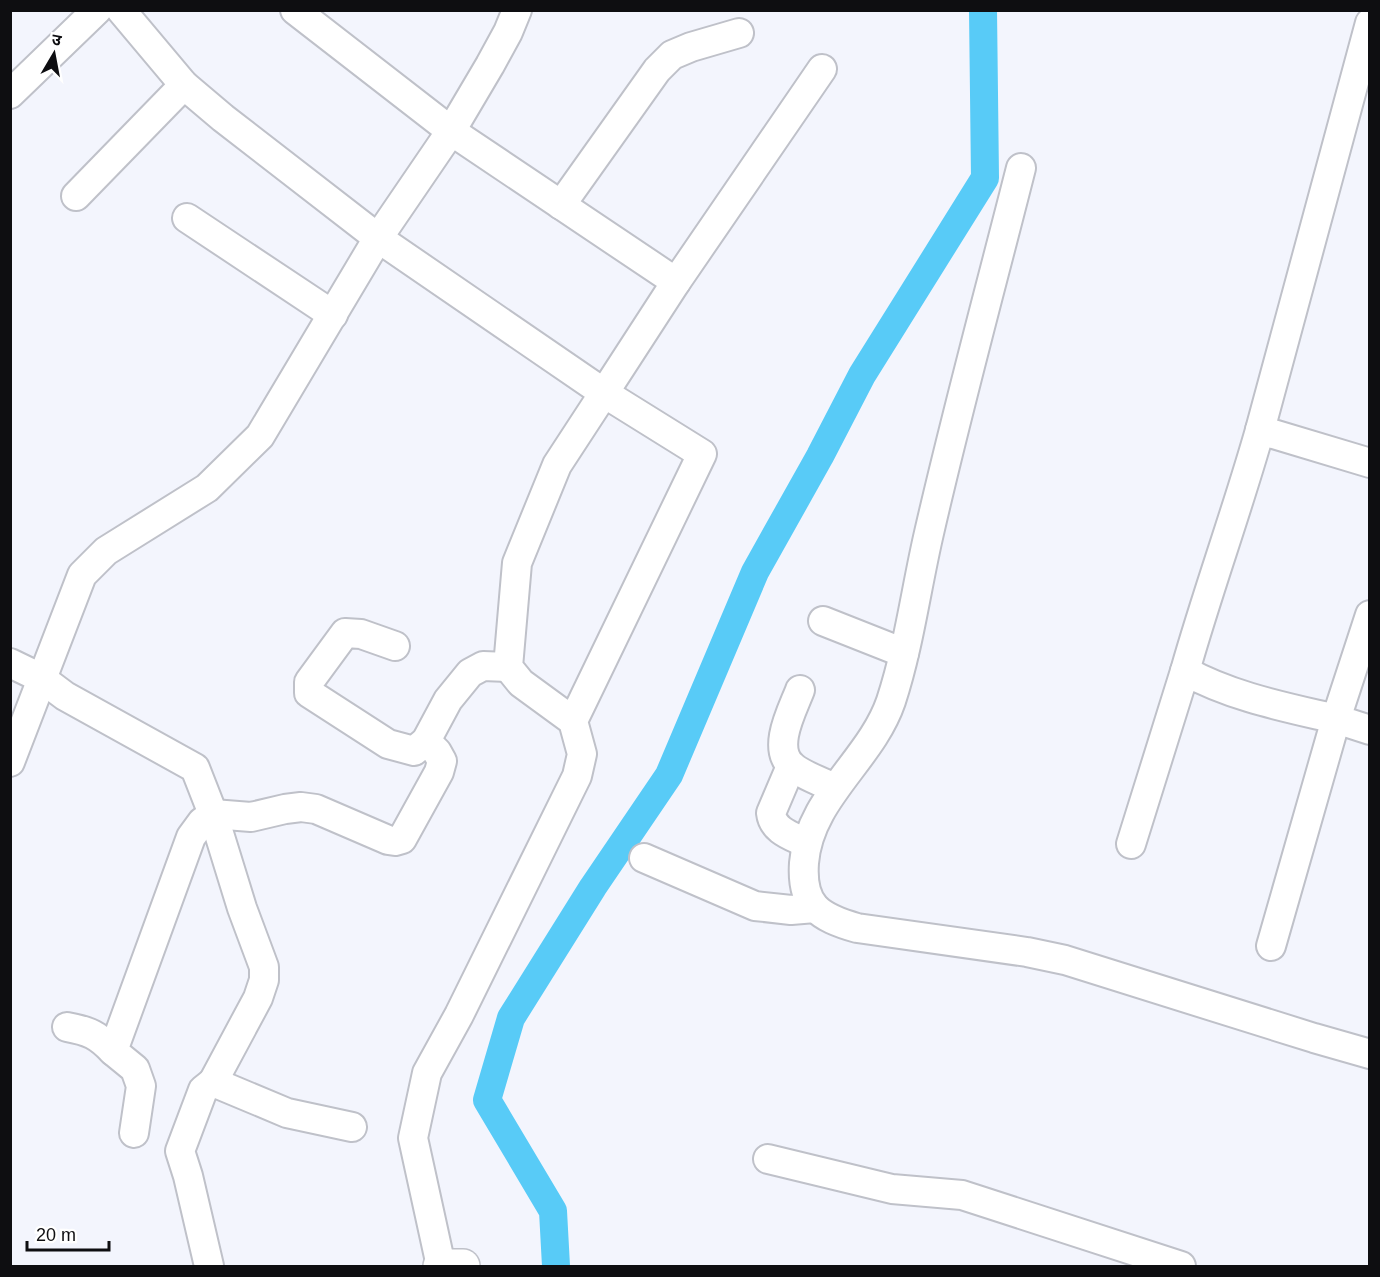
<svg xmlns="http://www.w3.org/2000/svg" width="1380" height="1277" viewBox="0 0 1380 1277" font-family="Arial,'Noto Sans Devanagari',sans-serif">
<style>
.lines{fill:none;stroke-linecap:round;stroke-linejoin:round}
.canal{stroke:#58cbf7;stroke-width:28}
.street-casing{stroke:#bfc1c9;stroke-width:32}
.secondary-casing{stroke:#bfc1c9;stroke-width:36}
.street{stroke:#fff;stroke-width:28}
.secondary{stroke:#fff;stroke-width:33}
</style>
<rect width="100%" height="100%" fill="#f3f5fd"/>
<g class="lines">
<polyline class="canal" points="556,1266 553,1211 487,1100 511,1018 593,887 669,775 755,572 820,456 862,375 985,178 983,10"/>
<g class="street-casing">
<g id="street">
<polyline points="121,10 184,85 223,118 378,238 604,393 676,282 822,69"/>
<polyline points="295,10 451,131 676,282"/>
<polyline points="1370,23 1260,430 1370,463"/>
<polyline points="10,94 97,10"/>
<path d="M1021,168C990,290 957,411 929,533C916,589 909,646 891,701C871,760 809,798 804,863C801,906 819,917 857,928L1027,952L1065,960L1314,1038L1370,1054"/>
<polyline points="76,196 184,85"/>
<polyline points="561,205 657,70 672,55 691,47 739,33"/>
<polyline points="187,218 333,315"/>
<polyline points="1370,615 1336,719 1370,730"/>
<polyline points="823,621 904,653"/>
<polyline points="395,646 361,634 345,633 309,682 309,693 388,744 414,751 426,741 448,700 470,673 483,666 508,667"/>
<polyline points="10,663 41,678 65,696 195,768 213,814 242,908 264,967 264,980 258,998 213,1082"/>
<path d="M1185,671C1208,590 1237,511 1260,430"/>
<path d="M800,690C793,709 771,748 792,766C800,774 824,783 835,788"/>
<polyline points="10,762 82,575 106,551 207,488 260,436 378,238 451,131 490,65 508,32 517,10"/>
<path d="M791,766L771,813C773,831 792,836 806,843"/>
<path d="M1131,844L1185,671C1232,697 1285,707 1336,719L1271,946"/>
<polyline points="644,858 755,906 791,910 815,908"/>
<path d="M67,1027C89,1031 98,1035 113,1051"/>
<polyline points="134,1133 141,1086 135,1069 113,1051 191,837 202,822 213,814 251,817 285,809 301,807 316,809 388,840 395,841 402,839 439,772 442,761 437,752 426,741"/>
<polyline points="768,1159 892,1189 962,1195 1181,1266"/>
<polyline points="209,1266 188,1176 180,1151 203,1090 213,1082 287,1113 352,1127"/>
<polyline points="441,1266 413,1138 427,1073 459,1015 577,776 582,754 573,721 702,454 604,393 557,465 517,563 508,667 521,683 573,721"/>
</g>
</g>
<g class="secondary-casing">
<polyline id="secondary" points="440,1266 463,1266"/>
</g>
<use href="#street" class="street"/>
<use href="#secondary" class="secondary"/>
</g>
<rect width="1380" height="1277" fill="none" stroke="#0e0e11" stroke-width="24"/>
<g transform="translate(54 54) rotate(10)" stroke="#ffffff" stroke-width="4.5" paint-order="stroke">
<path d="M0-4.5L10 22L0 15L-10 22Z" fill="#0e0e11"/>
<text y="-9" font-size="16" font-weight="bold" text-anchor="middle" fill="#0e0e11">उ</text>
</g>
<path d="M27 1241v9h82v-9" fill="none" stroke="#0e0e11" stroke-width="3"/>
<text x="36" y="1241" font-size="18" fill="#0e0e11" stroke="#ffffff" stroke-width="4.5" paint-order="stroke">20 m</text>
</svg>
